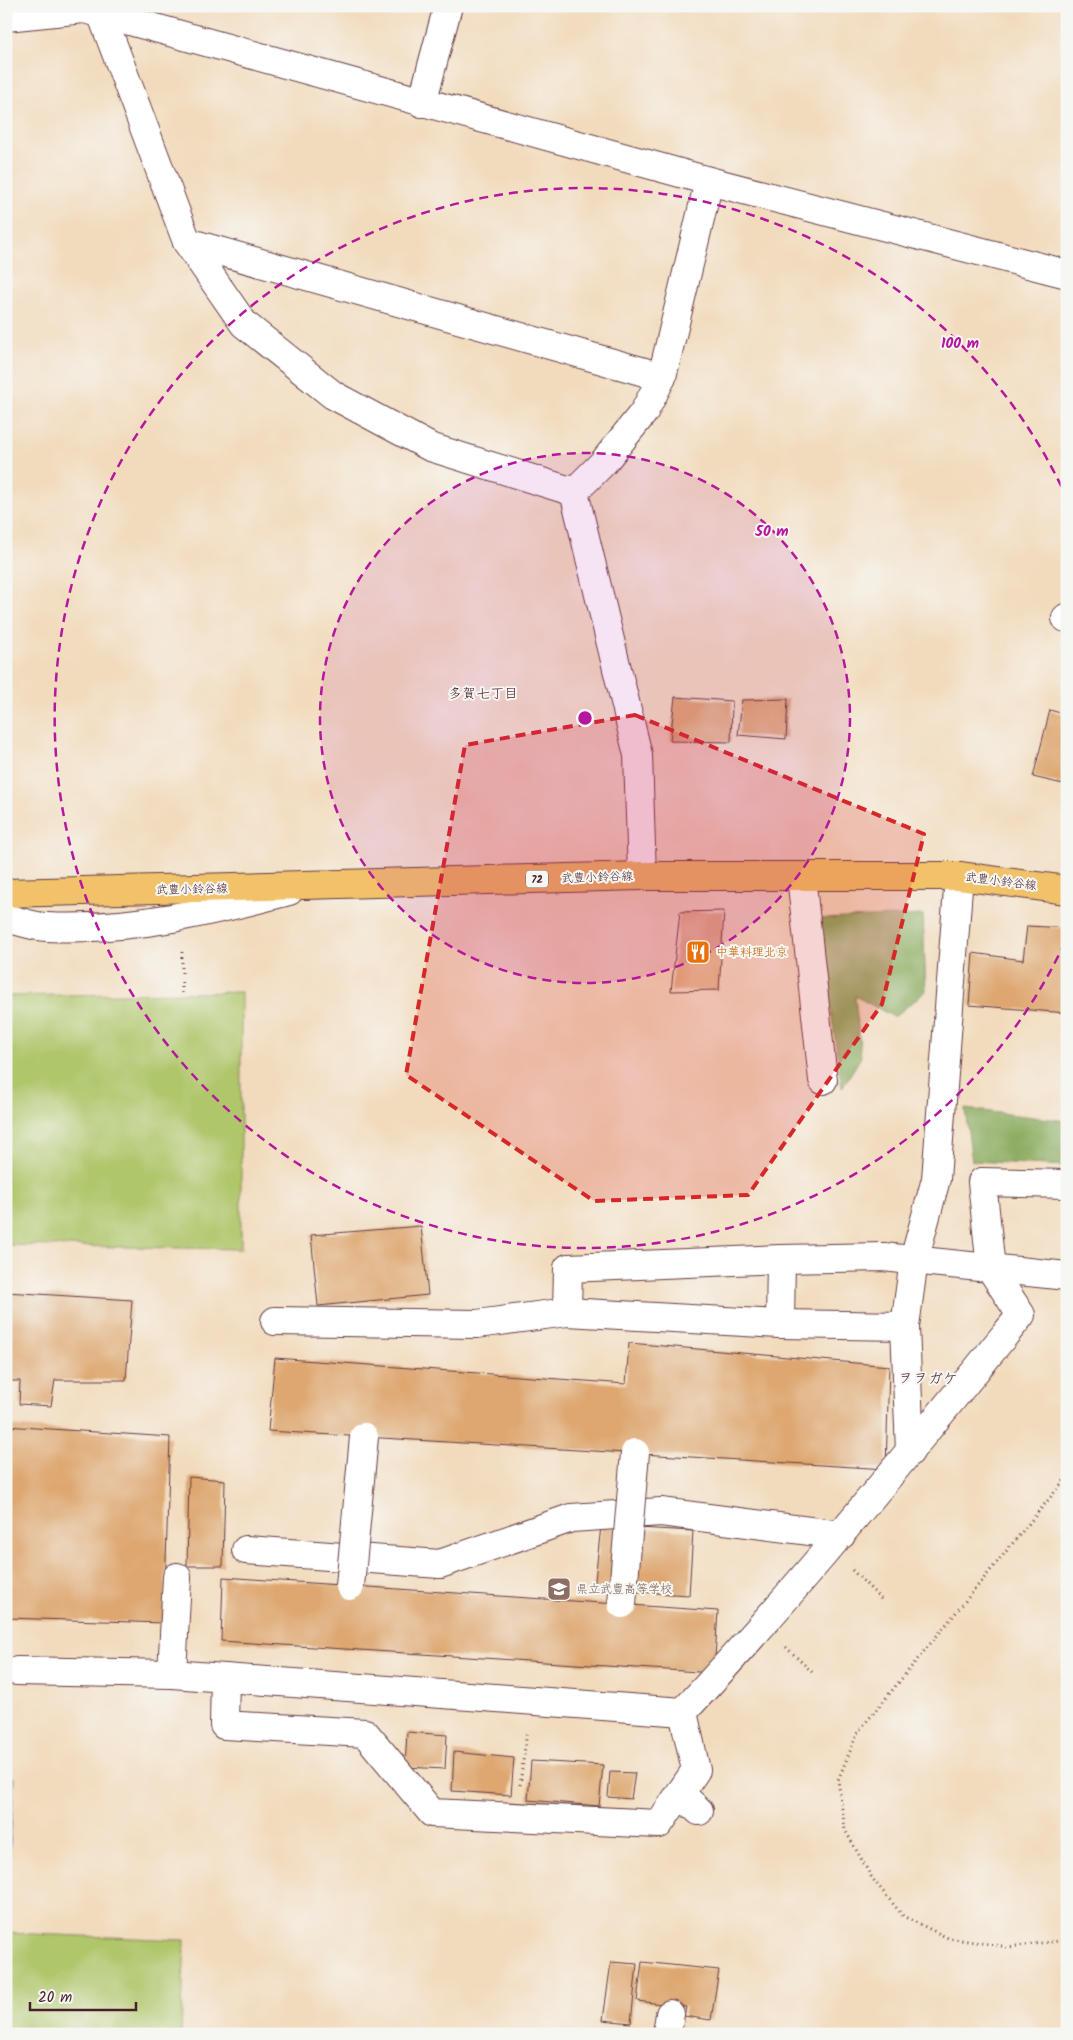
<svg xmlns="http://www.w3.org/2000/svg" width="1073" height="2040" viewBox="0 0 1073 2040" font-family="Kalam,'Klee One',sans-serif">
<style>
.green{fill:#afc66b;stroke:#7c724b}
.forest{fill:#8bab5f;stroke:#6a6545}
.water{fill:#6fb2e4;stroke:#5c6888}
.building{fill:#dea771}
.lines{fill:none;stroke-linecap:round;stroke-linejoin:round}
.minor-casing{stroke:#633b41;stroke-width:30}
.major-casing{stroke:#633b41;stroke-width:30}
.path{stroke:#633b41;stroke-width:3;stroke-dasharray:1 4;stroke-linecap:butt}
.minor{stroke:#fff;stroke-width:28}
.major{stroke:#f2c26a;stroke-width:28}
.minor-bridge-casing{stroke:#633b41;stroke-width:30;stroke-linecap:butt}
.minor-bridge{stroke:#fff;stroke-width:28}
.marked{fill:#d62828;fill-opacity:0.2;stroke:#d62828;stroke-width:4;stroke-dasharray:10 6;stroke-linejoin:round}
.ring{fill:none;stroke:#b5179e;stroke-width:2.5;stroke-dasharray:9 6}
.labels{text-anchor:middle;stroke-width:4;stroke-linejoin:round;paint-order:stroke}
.shield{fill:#f6f6f2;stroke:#7e6067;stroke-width:1}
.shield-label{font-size:11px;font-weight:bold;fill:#4a1f2b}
.street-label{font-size:12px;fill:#4a1f2b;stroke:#f6f6f2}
.food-label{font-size:12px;fill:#c56008;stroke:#f6f6f2;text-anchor:start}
.education-label{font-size:12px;fill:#785e54;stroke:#f6f6f2;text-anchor:start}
.neighbourhood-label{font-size:14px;fill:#4a1f2b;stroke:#f6f6f2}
.quarter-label{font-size:15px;fill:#4a1f2b;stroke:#f6f6f2}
.centre{fill:#b5179e;stroke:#f6f6f2;stroke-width:2.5}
.ring-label{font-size:15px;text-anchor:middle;font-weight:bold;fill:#b5179e;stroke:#f6f6f2;stroke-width:4;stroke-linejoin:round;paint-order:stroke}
</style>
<rect width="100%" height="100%" fill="#f6f6f2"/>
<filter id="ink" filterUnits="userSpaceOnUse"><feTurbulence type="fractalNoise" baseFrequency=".02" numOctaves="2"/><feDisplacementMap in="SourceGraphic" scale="10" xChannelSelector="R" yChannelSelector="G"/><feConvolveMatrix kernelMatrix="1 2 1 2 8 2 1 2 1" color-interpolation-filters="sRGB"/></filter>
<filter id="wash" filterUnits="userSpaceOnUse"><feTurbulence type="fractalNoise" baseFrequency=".0096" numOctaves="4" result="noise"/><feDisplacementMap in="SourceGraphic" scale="20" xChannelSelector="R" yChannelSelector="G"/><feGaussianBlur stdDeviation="1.12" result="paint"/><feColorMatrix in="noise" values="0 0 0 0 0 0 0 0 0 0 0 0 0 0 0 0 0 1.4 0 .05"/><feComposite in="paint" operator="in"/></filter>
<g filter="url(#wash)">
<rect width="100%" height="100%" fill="#f2dbbd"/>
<g class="green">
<polygon points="241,992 241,1249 6,1245 7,996"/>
<polygon points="6,1933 185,1940 181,2034 6,2034"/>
</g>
<g class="forest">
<polygon points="923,915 926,991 894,1017 855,996 861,1057 842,1088 818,919"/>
<polygon points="965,1109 1067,1121 1067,1166 972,1161"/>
</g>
<polygon class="water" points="6,1777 14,1778 6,1910"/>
<g id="blocks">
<g class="building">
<polygon points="675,697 732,701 731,742 670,741"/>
<polygon points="788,699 786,739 738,735 742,700"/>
<polygon points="1050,710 1067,715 1067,785 1033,777"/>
<polygon points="724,911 719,990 671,991 680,912"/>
<polygon points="1027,926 1067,928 1067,1013 969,1005 973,953 1023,960"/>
<polygon points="421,1226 428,1295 318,1306 311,1235"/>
<polygon points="6,1292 132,1300 126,1380 55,1380 51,1406 19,1404 20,1381 6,1381"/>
<polygon points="629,1343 889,1366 886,1469 268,1431 275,1358 626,1384"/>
<polygon points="6,1426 170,1437 164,1623 6,1618"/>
<polygon points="189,1477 225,1480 223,1566 187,1566"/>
<polygon points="601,1526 693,1531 689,1595 594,1589"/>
<polygon points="223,1577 718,1611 714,1673 221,1641"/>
<polygon points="407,1732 447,1735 445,1769 405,1767"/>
<polygon points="454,1752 514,1758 511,1795 452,1791"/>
<polygon points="531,1761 603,1765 599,1806 528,1800"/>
<polygon points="610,1772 635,1773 631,1799 608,1797"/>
<polygon points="611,1962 637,1964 631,2023 603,2020"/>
<polygon points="642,1962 719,1970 711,2020 684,2016 686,2007 637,2001"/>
</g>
</g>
</g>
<g filter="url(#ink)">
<use href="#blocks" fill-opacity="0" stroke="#633b41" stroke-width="1"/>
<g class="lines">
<g class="minor-casing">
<g id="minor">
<polyline points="101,13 187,242 662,377 709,181"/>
<polyline points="6,17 84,9 101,13 709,181 1067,274"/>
<polyline points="422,103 448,6"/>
<polyline points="187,242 244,324 333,395 430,447 574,492"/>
<polyline points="1066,618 1067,618"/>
<polyline points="642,876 638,755 574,492 603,463 644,412 662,377"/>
<polyline points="801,876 823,1080"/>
<path d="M6,918C19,921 34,927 47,927C131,931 210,912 289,891"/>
<polyline points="567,1312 568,1268 781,1259"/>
<polyline points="275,1321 477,1324 567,1312 780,1324 905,1326"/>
<polyline points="780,1324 781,1259 883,1257 1067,1276"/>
<polyline points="910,1452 905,1326 914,1260 936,1179 959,876"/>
<polyline points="246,1550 440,1564 571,1518 661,1512 841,1535"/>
<path d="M17,1671L172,1674L683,1712C802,1585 911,1450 1021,1315L991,1269L982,1182L1067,1184"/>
<polyline points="172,1674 177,1577"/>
<polyline points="225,1678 224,1725 365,1733 432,1813 659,1824 696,1770 683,1712"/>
<polyline points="680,1793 699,1811"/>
<polyline points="667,2034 670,2014"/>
</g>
</g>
<g class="major-casing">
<polyline id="major" points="6,893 642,876 959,876 1067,890"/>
</g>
<g class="path">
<polyline points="182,993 182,948"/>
<polyline points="1067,1477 858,1732 838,1780 845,1830 872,1878 903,1916 948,1938 1008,1947 1067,1940"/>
<polyline points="852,1570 883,1601"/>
<polyline points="786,1647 813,1673"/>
<polyline points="520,1785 527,1731"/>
</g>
<use href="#minor" class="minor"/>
<use href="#major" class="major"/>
<g class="minor-bridge-casing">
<g id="minor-bridge">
<polyline points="350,1586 364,1437"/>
<polyline points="622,1604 635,1453"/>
</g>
</g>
<use href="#minor-bridge" class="minor-bridge"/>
</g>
</g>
<path class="marked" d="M635,715L924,834L882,1004L748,1195L594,1201L406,1075L465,745Z"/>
<circle cx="585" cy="718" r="265" fill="#b5179e" fill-opacity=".12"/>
<g class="ring">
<circle cx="585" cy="718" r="265"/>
<path d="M1065 942A530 530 0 1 1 1065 494"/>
</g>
<defs>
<g id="restaurant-square" transform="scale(1.25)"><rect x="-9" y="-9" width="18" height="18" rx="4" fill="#e8710a" stroke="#f6f6f2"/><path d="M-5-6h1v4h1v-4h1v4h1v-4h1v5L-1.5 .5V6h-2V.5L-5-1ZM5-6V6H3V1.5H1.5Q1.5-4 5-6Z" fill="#fff"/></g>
<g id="school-square" transform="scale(1.25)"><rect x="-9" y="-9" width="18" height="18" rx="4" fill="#8d6e63" stroke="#f6f6f2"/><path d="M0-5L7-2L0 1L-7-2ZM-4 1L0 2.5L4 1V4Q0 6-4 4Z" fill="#fff"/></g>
</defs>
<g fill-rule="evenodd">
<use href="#restaurant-square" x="698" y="952"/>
<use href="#school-square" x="559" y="1589"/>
</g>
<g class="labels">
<rect class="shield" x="526" y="870.5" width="22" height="17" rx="4"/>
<g class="shield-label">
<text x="537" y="883">72</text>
</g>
<g class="street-label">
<text transform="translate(597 877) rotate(-2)" y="4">武豊小鈴谷線</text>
<text transform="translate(1001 881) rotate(7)" y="4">武豊小鈴谷線</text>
<text transform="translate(192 889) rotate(-1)" y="4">武豊小鈴谷線</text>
</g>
<g class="food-label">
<text x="716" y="956">中華料理北京</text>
</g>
<g class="education-label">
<text x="576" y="1593">県立武豊高等学校</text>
</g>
<g class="neighbourhood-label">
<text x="483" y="698">多賀七丁目</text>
</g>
<g class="quarter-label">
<text x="928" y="1383">ヲヲガケ</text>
</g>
</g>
<circle cx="585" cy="718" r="8" class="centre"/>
<g class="ring-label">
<text x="960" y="348">100 m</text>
<text x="772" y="536">50 m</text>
</g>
<rect width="1073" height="2040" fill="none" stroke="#f6f6f2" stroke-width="25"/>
<path d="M30 2002v8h106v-8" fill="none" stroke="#4a1f2b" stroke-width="2.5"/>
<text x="38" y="2002" font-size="15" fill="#4a1f2b" stroke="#f6f6f2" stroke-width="4" paint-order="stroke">20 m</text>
</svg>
